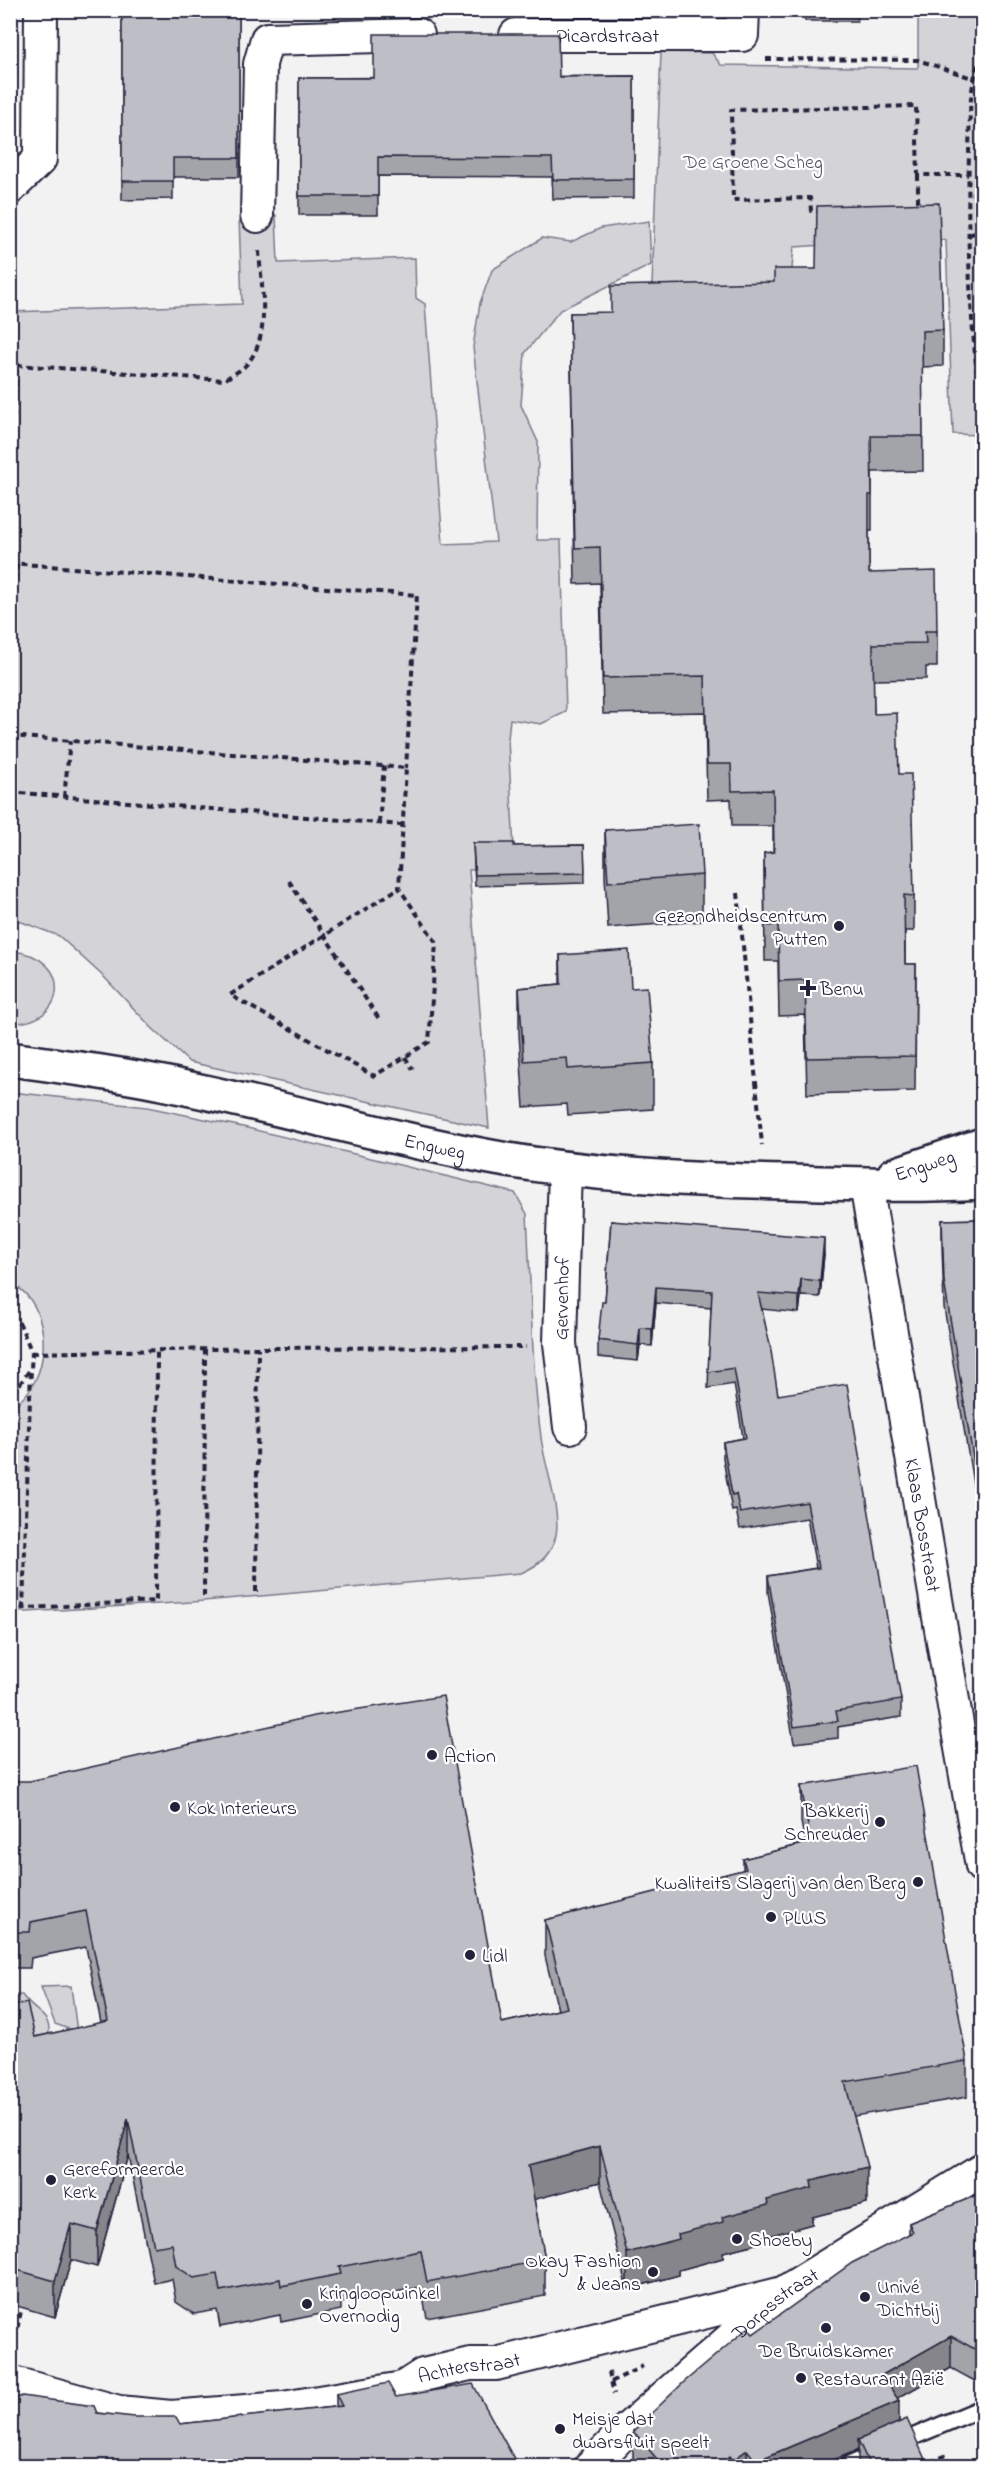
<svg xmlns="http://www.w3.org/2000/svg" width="993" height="2477" viewBox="0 0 993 2477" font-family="'Indie Flower',sans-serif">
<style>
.green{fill:#d3d3d8;stroke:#7a7a8a;stroke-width:1.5}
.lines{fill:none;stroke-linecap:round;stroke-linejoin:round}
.service-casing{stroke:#22223b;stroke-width:20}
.minor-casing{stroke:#22223b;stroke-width:36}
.tertiary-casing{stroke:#22223b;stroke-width:38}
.path{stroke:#22223b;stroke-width:4;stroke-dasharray:6 4.5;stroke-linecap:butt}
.service{stroke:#fff;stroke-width:15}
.minor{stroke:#fff;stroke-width:32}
.tertiary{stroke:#fff;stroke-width:33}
.wall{fill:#a3a3aa;stroke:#22223b;stroke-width:1.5}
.shaded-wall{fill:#85858b;stroke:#22223b;stroke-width:1.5}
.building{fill:#bebec6;stroke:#22223b;stroke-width:1.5}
.poi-dot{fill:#22223b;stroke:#fff;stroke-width:2}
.labels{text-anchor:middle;stroke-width:4.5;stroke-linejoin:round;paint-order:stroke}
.street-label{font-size:20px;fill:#22223b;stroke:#fff}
.park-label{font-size:20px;fill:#57576a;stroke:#fff}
.poi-label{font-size:20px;fill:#22223b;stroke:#fff;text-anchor:start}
</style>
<rect width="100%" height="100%" fill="#f2f2f3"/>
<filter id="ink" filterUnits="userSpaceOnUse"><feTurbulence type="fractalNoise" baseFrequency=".0167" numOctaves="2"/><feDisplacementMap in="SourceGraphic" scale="12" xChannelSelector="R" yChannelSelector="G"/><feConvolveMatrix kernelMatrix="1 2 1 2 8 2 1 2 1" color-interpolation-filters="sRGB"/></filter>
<g filter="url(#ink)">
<g class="green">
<polygon points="918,11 982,11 982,435 953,434 946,240 855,243 794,247 789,300 651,311 661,52 712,53 721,65 918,68"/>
<polygon points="276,215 278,263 415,258 416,298 425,304 443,544 496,542 473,347 480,303 492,270 542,238 571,242 601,228 649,221 651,265 560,310 525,353 521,405 538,442 537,540 561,540 566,712 541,724 510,719 508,739 515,868 469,870 489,1128 189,1062 151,1027 105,978 59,936 11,918 11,312 242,304 239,217"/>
<path d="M11,951C75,956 68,1025 11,1023Z"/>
<path d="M11,1092L147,1107L243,1127L515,1193L527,1214C531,1287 531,1363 541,1437C544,1464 561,1509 556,1535C552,1555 538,1566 521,1573L192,1602L11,1613V1407C53,1384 55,1305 11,1283Z"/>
<polygon points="71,1986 77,2032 55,2024 41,1987"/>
<path d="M13,1995H22C39,2019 55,2011 47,2048L11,2022L10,1996Z"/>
</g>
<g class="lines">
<g class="service-casing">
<g id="service">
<polyline points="896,2444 982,2408"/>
<polyline points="847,2466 875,2454"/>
</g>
</g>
<g class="minor-casing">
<g id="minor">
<path id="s1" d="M516,35H742L743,10"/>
<polyline points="10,188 40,159 41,10"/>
<polyline points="257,216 260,64 267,39 418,35"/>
<polyline points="565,1168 560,1343 570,1427"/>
<path id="s2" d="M866,1184L961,1748L982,1866"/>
<path id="s3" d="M10,2382L119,2412L171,2417L283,2408L403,2388L423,2375L470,2364H496L783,2293"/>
<path id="s4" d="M591,2466L623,2433L783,2293L982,2170"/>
</g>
</g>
<g class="tertiary-casing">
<g id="tertiary">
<path id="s5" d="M10,1059C69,1067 128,1075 186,1088C286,1109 384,1137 485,1156C585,1175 688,1180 790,1182C854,1184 918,1186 982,1182"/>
<path id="s6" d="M894,1175L982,1145"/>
</g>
</g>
<g class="path">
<path d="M982,55C968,85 970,120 969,153C967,238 969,325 982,409"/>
<polyline points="766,59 918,60 972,78"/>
<polyline points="918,175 918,208"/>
<polyline points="822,211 811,211 810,198 733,200 731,110 916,106 918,175 968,175"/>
<polyline points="969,235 982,230"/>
<path d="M10,470L17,365L224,380C230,376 238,372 244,367C273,339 261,287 259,251"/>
<polyline points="10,563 417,595 406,768"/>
<polyline points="10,589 14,585 17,564"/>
<polyline points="10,736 406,768 399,888 436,942 429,1042 374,1076 230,995 399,888"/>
<polyline points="10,792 401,825"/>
<polyline points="64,797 70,741"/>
<polyline points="379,823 384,766"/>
<polyline points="289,881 379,1019"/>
<polyline points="738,893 762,1145"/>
<polyline points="405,1057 413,1069"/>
<polyline points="10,1316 20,1324 32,1353 31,1368 15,1391 10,1393"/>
<polyline points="32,1353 258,1348 526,1347"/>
<polyline points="256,1592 258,1348"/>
<polyline points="204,1596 205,1349"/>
<polyline points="10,1609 156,1601 157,1351"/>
<polyline points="23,1609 31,1368"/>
<polyline points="13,2349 21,2311"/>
<polyline points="609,2372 614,2394"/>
<polyline points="611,2382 643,2366"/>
<polyline points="921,2466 947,2455"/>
</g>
<use href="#service" class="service"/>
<use href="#minor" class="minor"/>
<use href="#tertiary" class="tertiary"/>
</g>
<g class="wall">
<polygon points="122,10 239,10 239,177 173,177 173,199 122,200"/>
<polygon points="469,10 537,10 537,17 470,17"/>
<rect x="805" y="10" width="52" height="11"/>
<polygon points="634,76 634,198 553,199 552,177 378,176 378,215 299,215 299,78"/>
<polygon points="570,313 943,330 943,366 922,367 923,471 872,472 872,531 869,531 869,573 937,631 937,667 926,667 926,679 873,680 874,714 899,774 914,896 914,931 905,931 905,964 916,964 915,1091 807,1094 805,1015 779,1016 778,961 765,961 764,853 773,852 773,826 732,826 731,799 707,800 705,712 603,714 600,583 575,584"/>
<polygon points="605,830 702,875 702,921 608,928 605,876"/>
<polygon points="473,843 514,846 584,845 585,883 475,886"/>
<polygon points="560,955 631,988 653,1063 653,1109 568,1115 567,1104 524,1107 519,1034 519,988 560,984"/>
<polygon points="982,1219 982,1538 944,1307 942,1246 942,1220"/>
<polygon points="611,1221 824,1254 820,1297 801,1296 799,1313 762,1309 778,1395 901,1700 901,1717 838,1727 838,1738 794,1743 768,1592 768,1576 816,1568 807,1518 740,1529 736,1510 732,1511 723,1458 723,1442 743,1438 734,1384 708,1388 711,1308 656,1303 652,1346 640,1345 638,1361 598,1357 598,1340 605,1302"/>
<polygon points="10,1781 502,2023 558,2010 545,1956 545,1920 743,1870 743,1859 805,1843 801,1822 801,1786 967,2061 967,2097 854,2116 867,2203 812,2217 812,2224 768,2236 768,2241 723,2252 723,2258 679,2270 679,2275 627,2289 600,2182 534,2199 545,2260 545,2296 427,2318 421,2287 341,2303 341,2310 281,2322 280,2315 220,2327 217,2310 194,2314 176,2302 172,2279 154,2283 128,2155 97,2267 71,2260 55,2317 10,2304 10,2006 35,2037 101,2023 86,1947 31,1958 30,1968 10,1968"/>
<polygon points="982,2193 982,2385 951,2368 897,2398 899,2422 928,2466 858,2466 858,2450 819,2466 636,2466 633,2463 633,2431 753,2334 909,2234 909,2223"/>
<polygon points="336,2394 396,2397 10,2466 97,2413 180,2424 336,2407"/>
</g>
<g class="shaded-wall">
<polygon points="824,1238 824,1254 820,1297 820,1281"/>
<polygon points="801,1279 801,1296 799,1313 799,1296"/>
<polygon points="656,1287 656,1303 652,1346 652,1329"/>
<polygon points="640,1328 640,1345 638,1361 638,1345"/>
<polygon points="128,2119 128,2155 97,2267 97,2231"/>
<polygon points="600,2146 600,2182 528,2201 528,2165"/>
<polygon points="867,2167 867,2203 812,2217 812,2224 768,2236 768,2241 723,2252 723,2258 679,2270 679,2275 627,2289 627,2253 767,2200 811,2181"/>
<polygon points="71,2224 71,2260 55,2317 55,2281"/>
<polygon points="951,2336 951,2368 882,2407 882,2375"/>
<polygon points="899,2401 899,2433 858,2440 858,2450 819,2466 756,2466 756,2461"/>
<polygon points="747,2450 747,2466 733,2466 733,2460"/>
<polygon points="730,2456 730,2466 717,2466"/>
</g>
<g class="building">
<polygon points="122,10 239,10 239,158 173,158 173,181 122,181"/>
<polygon points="374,34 558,34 559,77 634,76 634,179 553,180 552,158 378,157 378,196 299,196 299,78 374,78"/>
<polygon points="939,203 943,330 922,331 923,436 871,436 872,495 869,495 869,573 936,571 937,631 925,631 926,643 873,644 874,714 897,713 899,774 911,774 914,896 904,895 905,964 916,964 915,1056 807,1058 805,980 779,981 778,925 765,926 764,853 774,852 773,790 732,791 731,764 707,764 705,676 603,678 600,547 575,548 570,313 611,312 611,286 774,282 774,269 816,269 817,206"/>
<polygon points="699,824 702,875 608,882 605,830"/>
<polygon points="473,843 514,843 514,846 584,845 585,873 475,875"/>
<polygon points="629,950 631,988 647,987 653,1063 568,1069 567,1058 524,1061 519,988 561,984 560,955"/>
<polygon points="982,1219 982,1512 944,1281 942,1220"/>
<polygon points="611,1221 824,1238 820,1281 801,1279 799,1296 758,1293 770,1345 778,1395 847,1384 901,1700 836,1711 838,1721 794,1727 768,1576 819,1568 807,1502 740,1513 736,1494 732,1495 723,1442 746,1438 734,1368 708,1372 712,1291 656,1287 652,1329 640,1328 638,1345 598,1340 602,1302 605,1302"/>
<polygon points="443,1696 502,2023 567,2008 545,1920 746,1869 743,1859 811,1842 801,1786 916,1766 967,2061 845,2082 867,2167 811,2181 812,2188 767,2200 768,2205 722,2217 723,2222 678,2234 679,2239 627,2253 600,2146 528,2165 545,2260 427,2282 421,2251 339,2267 341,2274 281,2286 280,2279 220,2291 217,2274 194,2278 176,2266 172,2244 154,2247 128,2119 97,2231 71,2224 55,2281 10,2268 10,2006 27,2003 35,2037 108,2021 86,1911 31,1922 30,1932 10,1932 10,1781 30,1781 314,1716"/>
<polygon points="982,2193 982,2353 951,2336 882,2375 899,2401 756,2461 747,2450 733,2460 730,2456 717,2466 663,2466 633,2431 684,2382 748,2328 753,2334 852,2263 913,2232 909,2223"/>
<polygon points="388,2383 396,2397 473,2384 518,2466 10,2466 10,2401 22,2396 94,2406 97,2413 135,2417 176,2417 180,2424 342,2406 336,2394"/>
<polygon points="907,2419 928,2466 870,2466 858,2440"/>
</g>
</g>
<g class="poi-dot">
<circle cx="839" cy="926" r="6"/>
<path d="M805 979h6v6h6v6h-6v6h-6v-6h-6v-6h6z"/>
<circle cx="432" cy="1755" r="6"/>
<circle cx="175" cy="1807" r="6"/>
<circle cx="880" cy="1822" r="6"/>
<circle cx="918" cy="1882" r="6"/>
<circle cx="771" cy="1917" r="6"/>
<circle cx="470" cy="1955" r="6"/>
<circle cx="51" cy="2180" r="6"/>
<circle cx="737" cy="2239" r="6"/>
<circle cx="653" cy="2272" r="6"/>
<circle cx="865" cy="2297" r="6"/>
<circle cx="307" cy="2304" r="6"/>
<circle cx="826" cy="2328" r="6"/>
<circle cx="801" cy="2378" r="6"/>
<circle cx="560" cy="2429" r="6"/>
</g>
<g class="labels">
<g class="street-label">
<text dy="7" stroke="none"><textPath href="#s1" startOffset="92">Picardstraat</textPath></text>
<text dy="7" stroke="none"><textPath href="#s5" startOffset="434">Engweg</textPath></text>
<text dy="7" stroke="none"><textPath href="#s6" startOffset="32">Engweg</textPath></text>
<text transform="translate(561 1298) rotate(-89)" y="7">Gervenhof</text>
<text dy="7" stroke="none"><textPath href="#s2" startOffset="346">Klaas Bosstraat</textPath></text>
<text dy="7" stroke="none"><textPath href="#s4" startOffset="246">Dorpsstraat</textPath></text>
<text dy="7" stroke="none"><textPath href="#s3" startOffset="470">Achterstraat</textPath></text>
</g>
<g class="park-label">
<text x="753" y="168">De Groene Scheg</text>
</g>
<g class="poi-label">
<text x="827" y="922" text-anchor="end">Gezondheidscentrum<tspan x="827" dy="23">Putten</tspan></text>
<text x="820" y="995">Benu</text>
<text x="444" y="1762">Action</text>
<text x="187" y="1814">Kok Interieurs</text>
<text x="868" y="1817" text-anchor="end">Bakkerij<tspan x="868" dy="23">Schreuder</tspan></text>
<text x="906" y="1889" text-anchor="end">Kwaliteits Slagerij van den Berg</text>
<text x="783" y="1924">PLUS</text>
<text x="482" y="1962">Lidl</text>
<text x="63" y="2175">Gereformeerde<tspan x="63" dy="23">Kerk</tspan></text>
<text x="749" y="2246">Shoeby</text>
<text x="641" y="2267" text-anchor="end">Okay Fashion<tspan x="641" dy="23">&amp; Jeans</tspan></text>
<text x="877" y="2293">Univé<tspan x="877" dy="23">Dichtbij</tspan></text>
<text x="319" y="2299">Kringloopwinkel<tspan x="319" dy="23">Overnodig</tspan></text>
<text x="826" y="2357" text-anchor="middle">De Bruidskamer</text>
<text x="813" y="2385">Restaurant Azië</text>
<text x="572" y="2425">Meisje dat<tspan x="572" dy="23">dwarsfluit speelt</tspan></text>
</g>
</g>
<rect width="993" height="2477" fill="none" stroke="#fff" stroke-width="36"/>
<rect x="18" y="18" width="957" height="2441" fill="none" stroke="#22223b" stroke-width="2" filter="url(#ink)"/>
</svg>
